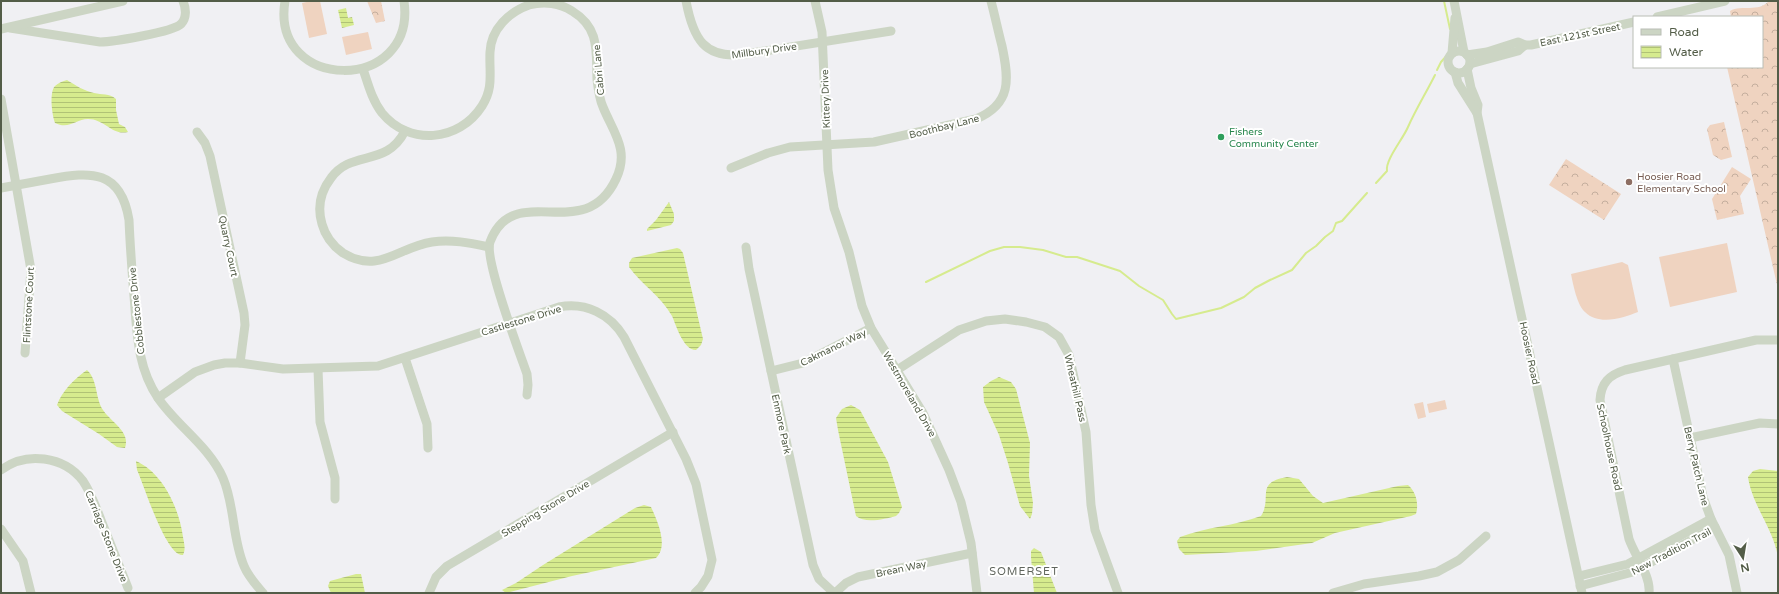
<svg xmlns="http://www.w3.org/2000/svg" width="1779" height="594" viewBox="0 0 1779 594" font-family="'Varela Round',sans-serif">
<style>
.grass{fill:#efd3c0}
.forest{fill:url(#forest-crowns)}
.water{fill:url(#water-rules)}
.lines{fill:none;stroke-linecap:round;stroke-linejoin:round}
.stream{stroke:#d6eb8e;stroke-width:2}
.minor{stroke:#ccd5c4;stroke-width:9}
.leisure-dot{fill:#2e9e5b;stroke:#fff;stroke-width:1.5}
.education-dot{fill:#8d6e63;stroke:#fff;stroke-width:1.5}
.labels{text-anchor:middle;stroke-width:4;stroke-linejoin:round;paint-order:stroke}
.street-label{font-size:10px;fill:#535d48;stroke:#fff}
.leisure-label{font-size:10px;fill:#27864d;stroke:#fff;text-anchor:start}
.education-label{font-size:10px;fill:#785e54;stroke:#fff;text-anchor:start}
.neighbourhood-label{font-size:11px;letter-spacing:1px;fill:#60655d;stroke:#fff}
</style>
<defs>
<pattern id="forest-crowns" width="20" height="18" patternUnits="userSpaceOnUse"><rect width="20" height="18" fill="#efd3c0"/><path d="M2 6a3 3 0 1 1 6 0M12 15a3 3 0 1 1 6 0" fill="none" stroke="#c4ae9e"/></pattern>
<pattern id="water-rules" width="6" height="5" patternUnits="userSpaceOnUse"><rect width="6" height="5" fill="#d6eb8e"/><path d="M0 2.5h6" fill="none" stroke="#b0c276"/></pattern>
</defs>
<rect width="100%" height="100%" fill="#f0f0f3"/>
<g class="grass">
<polygon points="311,1 320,1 327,34 309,38 302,3"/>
<polygon points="368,32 372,49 346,55 342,37"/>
<polygon points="1727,243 1737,292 1670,307 1659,257"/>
<path d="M1622,262L1628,265L1638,312C1623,318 1599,326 1585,312C1577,305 1573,284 1571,274Z"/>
<polygon points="1445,400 1447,409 1429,413 1427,404"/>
<polygon points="1423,402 1426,417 1418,419 1414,404"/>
</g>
<g class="forest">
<polygon points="367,1 381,1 385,21 376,23"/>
<path d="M1769,1H1778V289L1727,67H1762V17H1731L1730,11C1742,4 1758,13 1769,1Z"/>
<polygon points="1724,122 1732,157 1721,160 1713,155 1707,129 1710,125"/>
<polygon points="1566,159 1621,194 1604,220 1549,185"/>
<polygon points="1732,167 1751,179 1740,196 1744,214 1717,220 1712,199"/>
</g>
<g class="water">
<polygon points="346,8 348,18 352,17 354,25 342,28 338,10"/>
<path d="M67,80C75,85 84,91 94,93C102,95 109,93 116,99V110L119,124L125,127L128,132C112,136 105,119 88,119C76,119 69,130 55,123C52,115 49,92 55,86C58,83 63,81 67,80Z"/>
<polygon points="669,202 674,214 674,221 671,225 647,231 647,229 656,220"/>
<path d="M677,248L680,249L683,253L703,339L701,345L696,350C683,350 676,325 672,316C661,296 642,285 629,267V263L632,258Z"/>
<path d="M87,370C98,380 95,398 103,410C111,422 131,432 125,448L117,447L99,434L62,411L57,405C62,391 75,378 87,370Z"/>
<polygon points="999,377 1011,382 1016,389 1030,443 1029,476 1033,503 1032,514 1030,519 1020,506 1008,463 999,435 984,402 983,387 991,381"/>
<path d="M851,405L860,410L888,462L902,507L899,513L896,516C885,519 865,524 856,516L838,430L836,418L842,409Z"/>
<path d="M136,461C163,473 179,508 183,537C184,543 186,549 183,555C166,557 144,485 137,470Z"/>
<path d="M1760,469L1778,471V557C1773,528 1752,505 1748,477L1753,471Z"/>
<path d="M1287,477L1299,479L1313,496L1323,503L1398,486L1408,485C1416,492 1419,503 1416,514L1411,516L1335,533L1312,543L1256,551L1185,555L1179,549L1177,541L1180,537C1206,527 1235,526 1261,516C1273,497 1254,483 1287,477Z"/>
<path d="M644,505L651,507C657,520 669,546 656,558L572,576L506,593L502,590L516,583L543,565L635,508Z"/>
<polygon points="1034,548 1041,552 1057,593 1034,593 1031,557 1031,551"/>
<polygon points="356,574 361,574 365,593 331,593 328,586 330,581"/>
</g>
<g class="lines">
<g class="stream">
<polyline points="1444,1 1450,29"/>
<polyline points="1437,70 1441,62 1449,53"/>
<path d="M1376,183L1387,171C1385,160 1403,139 1408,127C1416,109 1426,93 1435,75"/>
<polyline points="926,282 990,251 1004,247 1020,247 1043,250 1066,257 1077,257 1120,271 1139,286 1163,300 1172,314 1176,319 1221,308 1244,297 1255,288 1270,280 1292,270 1306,253 1316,246 1325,237 1333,231 1336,223 1342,221 1367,193"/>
</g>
<g class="minor">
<path d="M285,1C270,93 417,94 404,1"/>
<path d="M686,1C693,38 704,60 746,54L891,31"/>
<polyline points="815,1 822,32 828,170 834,208 849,252 862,306 871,328 923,413 949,470 961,502 971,543 977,593"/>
<polyline points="1454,1 1464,52"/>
<polyline points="1657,17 1725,1"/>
<path d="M10,28L100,42C112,42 173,32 181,24C187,18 186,8 183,1"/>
<polyline points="1,29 123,1"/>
<circle cx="1459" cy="62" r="11"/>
<polyline points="1452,53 1455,18"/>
<polyline points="1467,55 1487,52 1518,42 1525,45 1531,45 1634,22"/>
<polyline points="1470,64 1518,51 1525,45"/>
<path d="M363,69C368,84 372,100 382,113C409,146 459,142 482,106C494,87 489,73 490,52C491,29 509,12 529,5C544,1 560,3 572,11C600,28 596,51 597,79C598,88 599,98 603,107C613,132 630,150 616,179C584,247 514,178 490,242C484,259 519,351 527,374L528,385L527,395"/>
<polyline points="1467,69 1471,88 1478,105 1477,113 1582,593"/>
<polyline points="1455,72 1458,83 1477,113"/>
<polyline points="1,99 31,270 25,353"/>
<path d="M405,131C386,168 352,149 331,178C321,191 317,207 322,224C325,235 333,246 343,253C379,275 398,247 432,242C451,239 470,243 489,247"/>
<polyline points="197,132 205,143 210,156 244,313 245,325 240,363"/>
<path d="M731,168L768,153L790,147L874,142L976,119C1012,104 1009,79 1002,46C998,31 995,16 991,1"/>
<path d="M1,188C17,185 34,182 50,179C91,171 121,170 129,220C130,245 132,271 134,296C137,332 137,367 158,398C177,426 209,446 223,478C235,506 232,538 244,566C248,576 256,585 263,593"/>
<polyline points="746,247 749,269 813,565 819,579 834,593"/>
<polyline points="405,358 427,424 428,448"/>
<polyline points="1673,359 1703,497 1711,519 1729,555 1737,593"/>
<polyline points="318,369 320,422 335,478 335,499"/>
<polyline points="897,370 959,330 986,321 1005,319 1026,322 1045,327 1059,337 1069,355 1086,432 1091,505 1095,530 1118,593"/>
<polyline points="771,371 803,363 871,328"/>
<path d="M158,398L195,372L214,365L225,363H240L283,369L378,366L559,307C586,302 610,314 624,337L686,459L696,484L712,560L708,576L701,587L695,593"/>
<polyline points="1690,438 1760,423 1778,424"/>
<path d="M1,470C26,451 64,456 83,481C91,493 96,507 101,520C110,543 119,565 128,588"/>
<polyline points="1,529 23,561 31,593"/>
<polyline points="1579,576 1628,564 1711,519"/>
<polyline points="1580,586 1633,572 1715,527"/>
<polyline points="429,593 436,577 447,566 673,432"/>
<polyline points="835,593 846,583 858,577 972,553"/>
<polyline points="1333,593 1364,584 1419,576 1437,572 1459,560 1486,536"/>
<path d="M1649,593C1651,576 1635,556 1629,539L1600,400C1601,383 1609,375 1625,370L1756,340H1778"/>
</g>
</g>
<circle class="leisure-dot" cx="1221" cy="137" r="4"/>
<circle class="education-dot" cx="1629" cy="182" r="4"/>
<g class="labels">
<g class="street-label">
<text transform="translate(1580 34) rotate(-12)" y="4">East 121st Street</text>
<text transform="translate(764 50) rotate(-8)" y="4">Millbury Drive</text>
<text transform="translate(598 70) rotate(-95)" y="4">Cabri Lane</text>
<text transform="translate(825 99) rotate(-92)" y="4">Kittery Drive</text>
<text transform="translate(944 126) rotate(-14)" y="4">Boothbay Lane</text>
<text transform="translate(229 246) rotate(78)" y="4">Quarry Court</text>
<text transform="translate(28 305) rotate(-87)" y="4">Flintstone Court</text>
<text transform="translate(136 311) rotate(-96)" y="4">Cobblestone Drive</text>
<text transform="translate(521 320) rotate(-17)" y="4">Castlestone Drive</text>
<text transform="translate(833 347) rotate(-26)" y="4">Cakmanor Way</text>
<text transform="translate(1530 353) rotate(78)" y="4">Hoosier Road</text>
<text transform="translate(1076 388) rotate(77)" y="4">Wheathill Pass</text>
<text transform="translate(910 394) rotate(60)" y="4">Westmoreland Drive</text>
<text transform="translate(782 424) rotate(78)" y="4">Enmore Park</text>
<text transform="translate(1610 447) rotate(78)" y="4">Schoolhouse Road</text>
<text transform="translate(1697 466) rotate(77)" y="4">Berry Patch Lane</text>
<text transform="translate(545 508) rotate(-31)" y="4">Stepping Stone Drive</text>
<text transform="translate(107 536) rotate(68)" y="4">Carriage Stone Drive</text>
<text transform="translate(1671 551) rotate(-28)" y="4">New Tradition Trail</text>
<text transform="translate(901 568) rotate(-12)" y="4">Brean Way</text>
</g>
<g class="leisure-label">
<text x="1229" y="135">Fishers<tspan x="1229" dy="12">Community Center</tspan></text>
</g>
<g class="education-label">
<text x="1637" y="180">Hoosier Road<tspan x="1637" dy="12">Elementary School</tspan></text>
</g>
<g class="neighbourhood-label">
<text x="1024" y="575">SOMERSET</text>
</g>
</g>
<rect width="1779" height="594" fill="none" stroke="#535d48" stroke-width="4"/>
<rect x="1633" y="16" width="130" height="52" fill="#ffffff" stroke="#babeb6"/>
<rect x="1641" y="29" width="20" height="6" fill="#ccd5c4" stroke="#babeb6"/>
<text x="1669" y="36" font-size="12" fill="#535d48">Road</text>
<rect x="1641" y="46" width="20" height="12" fill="url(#water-rules)" stroke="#babeb6"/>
<text x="1669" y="56" font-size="12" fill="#535d48">Water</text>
<g transform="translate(1743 558) rotate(168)" stroke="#ffffff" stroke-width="3" paint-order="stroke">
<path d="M0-3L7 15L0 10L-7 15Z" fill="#535d48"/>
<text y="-6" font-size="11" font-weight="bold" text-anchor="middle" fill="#535d48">N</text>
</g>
</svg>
